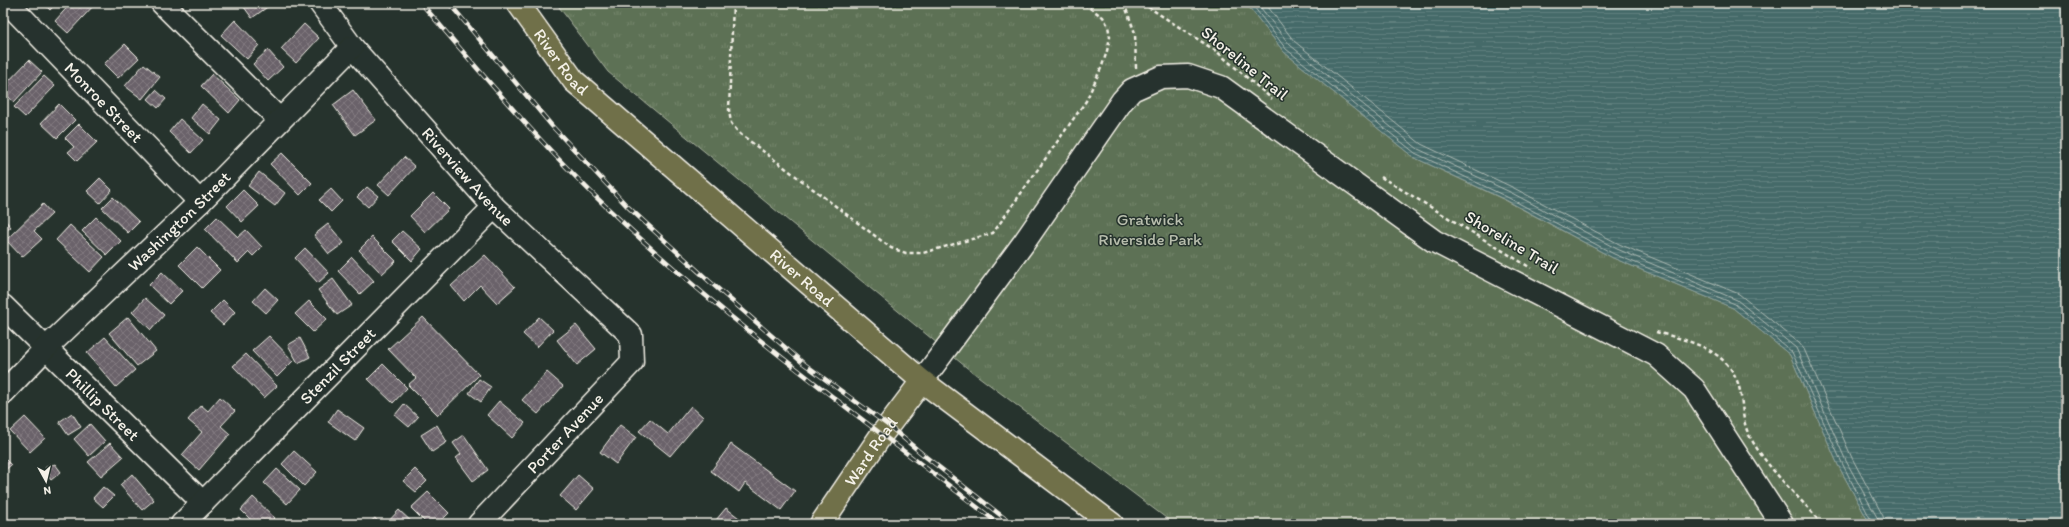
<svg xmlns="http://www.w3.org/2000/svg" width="2069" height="527" viewBox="0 0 2069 527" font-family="Itim,sans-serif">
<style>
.park{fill:url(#park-tufts);stroke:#a8b19e}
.water{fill:url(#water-rules);stroke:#8ba09c}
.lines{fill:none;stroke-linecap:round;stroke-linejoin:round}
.shore{stroke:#aebbb5;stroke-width:1}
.building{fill:url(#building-cross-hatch);stroke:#f4f1e8}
.minor-casing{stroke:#f4f1e8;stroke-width:25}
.major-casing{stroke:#f4f1e8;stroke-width:25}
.path{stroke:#f4f1e8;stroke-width:2.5;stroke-dasharray:4 3;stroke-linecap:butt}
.minor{stroke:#26332d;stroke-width:22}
.major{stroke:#70704a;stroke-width:22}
.rail-casing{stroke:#f4f1e8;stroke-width:4.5}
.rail{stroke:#26332d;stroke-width:3;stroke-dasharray:9;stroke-linecap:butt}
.labels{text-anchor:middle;stroke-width:3;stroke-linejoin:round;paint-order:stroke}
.street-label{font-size:17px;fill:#f4f1e8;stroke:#26332d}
.park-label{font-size:17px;fill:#b8bead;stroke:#26332d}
</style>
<defs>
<pattern id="park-tufts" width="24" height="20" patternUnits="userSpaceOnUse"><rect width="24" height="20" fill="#5d7154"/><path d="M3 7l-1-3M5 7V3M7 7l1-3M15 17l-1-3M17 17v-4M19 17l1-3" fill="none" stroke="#75866d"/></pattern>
<pattern id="water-rules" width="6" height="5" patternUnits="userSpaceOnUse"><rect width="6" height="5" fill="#456a69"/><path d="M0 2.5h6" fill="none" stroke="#60807e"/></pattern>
<pattern id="building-cross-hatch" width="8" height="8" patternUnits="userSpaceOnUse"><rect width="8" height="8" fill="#6b626a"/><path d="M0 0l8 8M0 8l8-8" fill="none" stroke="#81797f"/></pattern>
</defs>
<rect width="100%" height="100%" fill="#26332d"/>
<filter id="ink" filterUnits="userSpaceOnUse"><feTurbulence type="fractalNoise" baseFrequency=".025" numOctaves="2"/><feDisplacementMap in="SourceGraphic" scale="8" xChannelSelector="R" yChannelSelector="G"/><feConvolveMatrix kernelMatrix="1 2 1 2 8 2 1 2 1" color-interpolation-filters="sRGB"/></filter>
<g filter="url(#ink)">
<polygon class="park" points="556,3 1246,3 1284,52 1413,157 1505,200 1613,258 1733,308 1790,355 1838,465 1870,524 1174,524 966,367 608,72"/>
<polygon class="water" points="1246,3 2066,3 2066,524 1870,524 1838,465 1790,355 1733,308 1613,258 1506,200 1413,157 1284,52"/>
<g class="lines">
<g class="shore">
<polyline points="1251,3 1286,49 1415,153 1507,197 1614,254 1735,304 1792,352 1842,463 1873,524"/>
<polyline points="1257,3 1290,45 1418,149 1510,192 1617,249 1737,300 1796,348 1846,461 1878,519 1879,524"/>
<polyline points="1265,3 1294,41 1421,144 1512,187 1619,244 1739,294 1799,343 1804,349 1852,458 1883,516 1885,524"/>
</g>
</g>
<g class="building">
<polygon points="43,3 56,3 50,10"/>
<polygon points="71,3 96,3 68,33 55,21"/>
<polygon points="241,3 273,3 252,18"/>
<polygon points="235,20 259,45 247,59 221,35"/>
<polygon points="304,24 319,38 296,63 281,49"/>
<polygon points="125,44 139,58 118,78 104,64"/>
<polygon points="268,50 283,67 268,81 253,64"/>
<polygon points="29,60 42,72 14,102 3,92 3,87"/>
<polygon points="144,64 160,77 142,99 125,86"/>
<polygon points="212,74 240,100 229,113 201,86"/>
<polygon points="44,76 55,86 25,117 14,107"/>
<polygon points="156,90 166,99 158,108 148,99"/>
<polygon points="353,90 376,120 355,135 333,105"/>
<polygon points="59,104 75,120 57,138 41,123"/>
<polygon points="202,104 221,120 210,134 191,118"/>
<polygon points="180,119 203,140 191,153 169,132"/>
<polygon points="79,124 97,142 77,161 68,152 74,147 65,138"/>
<polygon points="282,153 312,183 300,195 270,164"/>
<polygon points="404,157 415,167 389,195 378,185"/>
<polygon points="259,172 285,193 275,206 248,186"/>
<polygon points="100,178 112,190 100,203 87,191"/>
<polygon points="367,187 378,196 368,207 357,197"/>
<polygon points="331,189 342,201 331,212 319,200"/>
<polygon points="243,190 259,206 242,222 227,206"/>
<polygon points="433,193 449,209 425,232 410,216"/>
<polygon points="113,197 139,222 128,233 102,208"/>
<polygon points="43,204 52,214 34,231 42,239 22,257 6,240"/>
<polygon points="96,217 121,241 107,255 82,231"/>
<polygon points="217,217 238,237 246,230 262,247 253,256 249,252 238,263 205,229"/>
<polygon points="3,218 11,227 3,233"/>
<polygon points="328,224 344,243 329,254 314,235"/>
<polygon points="70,225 104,257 90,272 56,240"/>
<polygon points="402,231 422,249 412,261 392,241"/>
<polygon points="372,237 396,261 382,274 359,250"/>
<polygon points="197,247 220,270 202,288 179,265"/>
<polygon points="305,248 329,273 318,283 295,258"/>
<polygon points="485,255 515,287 497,303 480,285 464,301 451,286"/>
<polygon points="352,257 374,281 360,294 338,271"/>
<polygon points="162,272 182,291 169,304 149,285"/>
<polygon points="333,279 352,305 337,315 318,290"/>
<polygon points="265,288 278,300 266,313 253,301"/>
<polygon points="145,298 164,315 151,330 132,312"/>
<polygon points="223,300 235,312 223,325 210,313"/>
<polygon points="309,301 327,319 313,332 295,314"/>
<polygon points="128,317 156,351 137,366 109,333"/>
<polygon points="423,317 479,375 438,415 408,385 416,378 388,349"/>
<polygon points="539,317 553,330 537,347 523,334"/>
<polygon points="576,325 596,349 577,365 557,340"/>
<polygon points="269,336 293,361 277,377 252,351"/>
<polygon points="105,337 135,370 116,387 87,353"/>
<polygon points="300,338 310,357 298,363 288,345"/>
<polygon points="246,354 277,386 264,398 233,366"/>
<polygon points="383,364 407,388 393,403 368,379"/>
<polygon points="547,372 563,386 538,414 522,400"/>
<polygon points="479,379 491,387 481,402 469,393"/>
<polygon points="220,397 235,411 221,426 230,434 199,470 182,455 202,432 188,420 201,405 208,411"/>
<polygon points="499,401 525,423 512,438 487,415"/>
<polygon points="404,404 418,417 409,427 395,415"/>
<polygon points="691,406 703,417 670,456 639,431 650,419 668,434"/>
<polygon points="337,409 364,428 355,441 328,422"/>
<polygon points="72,413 81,427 68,435 59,422"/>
<polygon points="25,417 45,438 30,452 10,431"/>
<polygon points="90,424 105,441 89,456 74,439"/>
<polygon points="437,425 447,442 432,452 421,435"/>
<polygon points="620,425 636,437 616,464 600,452"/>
<polygon points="464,435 488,470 473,481 456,458 461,454 453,443"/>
<polygon points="110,443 123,457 101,476 88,462"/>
<polygon points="731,444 795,491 781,510 745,483 739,492 711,471"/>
<polygon points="294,451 317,472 304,486 282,464"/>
<polygon points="3,457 11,465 3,472"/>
<polygon points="51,463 53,465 55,464 61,472 51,480 48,476 50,474 45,468"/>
<polygon points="277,469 300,490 287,504 264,483"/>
<polygon points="415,469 427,481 416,492 403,481"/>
<polygon points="132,474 154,500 142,510 120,485"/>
<polygon points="578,475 594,489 576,510 560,496"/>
<polygon points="103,487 114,496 103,507 93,498"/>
<polygon points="428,492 449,513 438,524 427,524 411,508"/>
<polygon points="253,497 275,518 269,524 255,524 241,510"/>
<polygon points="726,508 747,524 721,524 716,520"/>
<polygon points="399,510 414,524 386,524"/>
<polygon points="239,517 244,524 230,524"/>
<polygon points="375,518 380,524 368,524"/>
</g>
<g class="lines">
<g class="minor-casing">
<g id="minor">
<path id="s1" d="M8,3L200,202"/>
<polyline points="162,3 280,120"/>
<path id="s2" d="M320,3L352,47L494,207L631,335L632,362L479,524"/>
<path id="s3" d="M3,306L203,503"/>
<polyline points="922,381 1023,244 1122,101 1132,90 1161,77 1188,76 1221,87 1434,241 1656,355 1694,389 1782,524"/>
<path id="s4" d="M3,393L46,348L200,202L352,47"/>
<path id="s5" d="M182,524L494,207"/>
</g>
</g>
<g class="major-casing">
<g id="major">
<path id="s6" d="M518,3L574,81L922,381L1112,524"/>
<path id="s7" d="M821,524L882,434L922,381"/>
</g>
</g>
<g class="path">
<polyline points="733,3 729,110 731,123 739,133 891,248 906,253 923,253 993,233 1086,101 1102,66 1107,51 1110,37 1108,26 1103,17 1082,3"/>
<polyline points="1124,3 1135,33 1136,68"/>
<polyline points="1142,3 1216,51 1272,99"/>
<polyline points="1381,177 1531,268"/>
<path d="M1656,332C1690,341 1732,350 1740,391C1743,405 1742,421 1749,435C1767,469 1798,496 1823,524"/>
</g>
<use href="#minor" class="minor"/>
<use href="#major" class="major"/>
<g class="rail-casing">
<g id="rail">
<path d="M421,3C484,76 546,151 617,217C736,329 870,424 999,524"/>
<polyline points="449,3 552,126 627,206 709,281 803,363 889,426 926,457 1012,524"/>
</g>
</g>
<use href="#rail" class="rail"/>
</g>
</g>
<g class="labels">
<g class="street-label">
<text dy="6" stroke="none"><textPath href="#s6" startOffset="73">River Road</textPath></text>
<text transform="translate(1245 63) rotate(39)" y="6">Shoreline Trail</text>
<text dy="6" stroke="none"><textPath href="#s1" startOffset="138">Monroe Street</textPath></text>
<text dy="6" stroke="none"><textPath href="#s2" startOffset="228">Riverview Avenue</textPath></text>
<text dy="6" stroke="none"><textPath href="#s4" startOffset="246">Washington Street</textPath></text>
<text transform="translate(1512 242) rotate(31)" y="6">Shoreline Trail</text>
<text dy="6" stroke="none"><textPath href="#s6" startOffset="397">River Road</textPath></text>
<text dy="6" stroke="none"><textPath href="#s5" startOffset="222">Stenzil Street</textPath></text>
<text dy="6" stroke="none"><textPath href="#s3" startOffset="140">Phillip Street</textPath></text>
<text transform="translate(565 433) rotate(-47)" y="6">Porter Avenue</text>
<text dy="6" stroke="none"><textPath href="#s7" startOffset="88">Ward Road</textPath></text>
</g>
<g class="park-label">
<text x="1150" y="225">Gratwick<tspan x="1150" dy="20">Riverside Park</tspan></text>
</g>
</g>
<rect width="2069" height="527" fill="none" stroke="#26332d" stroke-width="16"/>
<rect x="8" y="8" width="2053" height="511" fill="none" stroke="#f4f1e8" stroke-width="1.5" filter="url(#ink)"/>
<g transform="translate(46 481) rotate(172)" stroke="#26332d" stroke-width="3" paint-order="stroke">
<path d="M0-3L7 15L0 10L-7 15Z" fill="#f4f1e8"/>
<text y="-6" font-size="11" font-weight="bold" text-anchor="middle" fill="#f4f1e8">N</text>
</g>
</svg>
